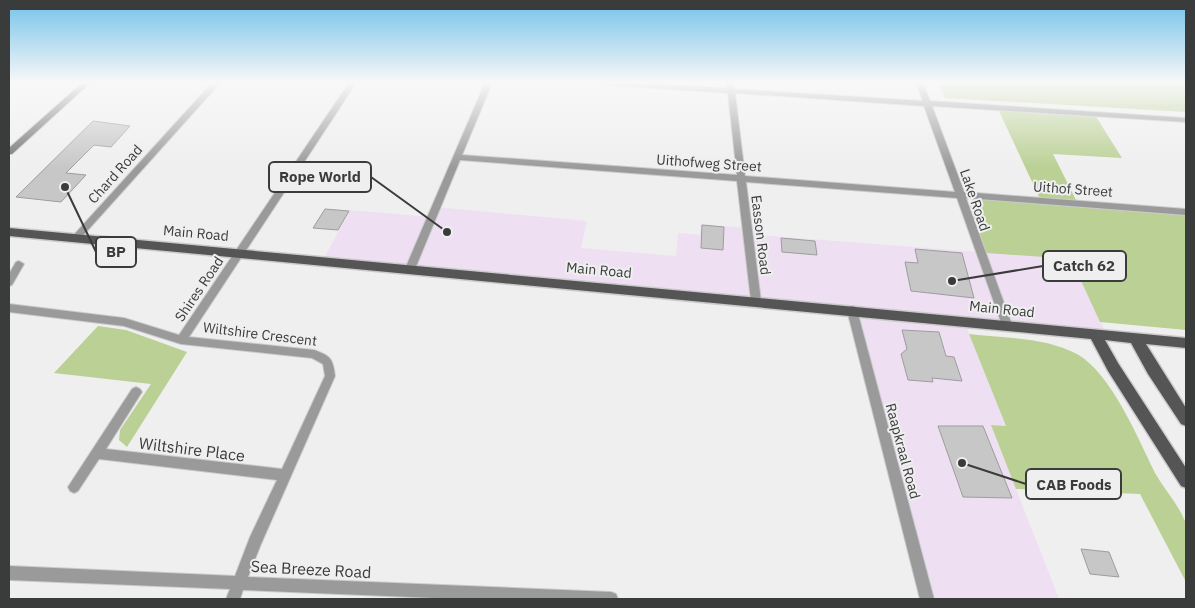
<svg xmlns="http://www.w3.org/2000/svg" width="1195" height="608" viewBox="0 0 1195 608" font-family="'IBM Plex Sans',sans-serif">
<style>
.commercial{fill:#efdff2}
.green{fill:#bad094}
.building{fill:#c8c7c7;stroke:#9e9d9e}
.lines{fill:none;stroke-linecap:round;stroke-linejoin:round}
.street-casing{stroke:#cbcbcc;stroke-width:2}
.secondary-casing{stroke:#cbcbcc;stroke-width:2}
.primary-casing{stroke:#cbcbcc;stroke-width:3}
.street{fill:#9a9a9b;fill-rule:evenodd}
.secondary{fill:#727272;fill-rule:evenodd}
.primary{fill:#555556;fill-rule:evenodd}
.labels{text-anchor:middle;stroke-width:4;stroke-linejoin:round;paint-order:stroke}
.street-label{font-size:14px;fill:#3a3b3b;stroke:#efeff0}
.near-street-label{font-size:16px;fill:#3a3b3b;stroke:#efeff0}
.leader{fill:none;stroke:#3a3b3b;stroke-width:2}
.callout-dot{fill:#3a3b3b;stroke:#efeff0;stroke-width:2}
.callout{fill:#efeff0;stroke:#3a3b3b;stroke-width:2}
.callout-label{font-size:15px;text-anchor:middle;font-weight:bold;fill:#3a3b3b}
</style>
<rect width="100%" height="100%" fill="#efeff0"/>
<polygon class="commercial" points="435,207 587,221 581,248 676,256 678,233 700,235 701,224 746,228 747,234 1071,259 1107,336 964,321 1006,426 991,425 1059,599 927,599 852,310 323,260 350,210 431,217"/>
<g class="green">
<polygon points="938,83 1186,83 1186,112 945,98"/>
<polygon points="998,109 1095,115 1122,158 1053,154 1078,204 1186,212 1186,330 1100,322 1071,259 986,253 967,205 974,199 1041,201"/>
<polygon points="98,326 126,330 187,352 127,447 119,440 120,430 151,384 54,373"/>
<path d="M969,334C1004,338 1045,337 1077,354C1111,373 1138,438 1155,473C1164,489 1178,504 1185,521C1189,530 1186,569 1186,582L1140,494L1016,489L991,425L1006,426Z"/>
</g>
<g class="building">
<polygon points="93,121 130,126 111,147 94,145 66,173 86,175 61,202 16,197"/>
<polygon points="325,209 349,211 338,230 313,228"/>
<polygon points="702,225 724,227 723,250 701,248"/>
<polygon points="781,238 815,241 817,255 782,252"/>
<polygon points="915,249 962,253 974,298 911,291 905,262 918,263"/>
<polygon points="902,330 939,332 946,356 954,357 962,381 932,378 933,382 908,380 901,354 907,349"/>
<polygon points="938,426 983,426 1012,498 963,497"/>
<polygon points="1081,549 1109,552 1119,577 1090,574"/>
</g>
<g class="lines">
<g class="street-casing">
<g id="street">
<polygon points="212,83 220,83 78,241 72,241 70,239 72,237"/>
<path d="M349,83H356L189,337L314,350C331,356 333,359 335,376L261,544L248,577L611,592L616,594L618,599H459L243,590L240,599H226L230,589L9,580V566L235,576L250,537L277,480L99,459L78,491L74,493L70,491L68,487L132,389L136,387L140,389L142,392L140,395L106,449L282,469L325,376L323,364L312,358L181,344L124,326L9,312V304L124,318L179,335Z"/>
<path d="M485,83H492L462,155L737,175L728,93L607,85L604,83H636L727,88V83H733L734,89L923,101L916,83H923L930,101L1186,118V122L932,106L964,192L1186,209V215L966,198L1012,325L1011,328H1003L1002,325L957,198L746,182L761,301L760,304H752L751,301L737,181L460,160L415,269L413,271H407L405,269ZM735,93L924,106L955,192L745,176Z"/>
<polygon points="19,261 24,264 12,285 9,286 9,274 16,262"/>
<polygon points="852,306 856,307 857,310 934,599 920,599 847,310 848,307"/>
</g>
</g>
<g class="secondary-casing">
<polygon id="secondary" points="82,83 90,83 12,154 9,154 9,148"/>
</g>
<g class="primary-casing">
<polygon id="primary" points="9,228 1186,338 1186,348 1146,344 1186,408 1186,426 1181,424 1148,374 1131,343 1105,340 1118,363 1186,468 1186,488 1181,486 1108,371 1091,339 9,236"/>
</g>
<use href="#street" class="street"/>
<use href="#secondary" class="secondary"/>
<use href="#primary" class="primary"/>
</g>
<linearGradient id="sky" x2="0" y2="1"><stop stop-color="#73c2ea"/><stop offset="0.49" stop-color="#f8f8f8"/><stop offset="1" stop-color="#f8f8f8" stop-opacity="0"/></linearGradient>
<rect width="1195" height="168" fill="url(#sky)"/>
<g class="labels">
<g class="street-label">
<text transform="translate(709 163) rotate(4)" y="5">Uithofweg Street</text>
<text transform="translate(115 174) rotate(-48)" y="5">Chard Road</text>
<text transform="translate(1073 189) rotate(4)" y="5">Uithof Street</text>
<text transform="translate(975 200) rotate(71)" y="5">Lake Road</text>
<text transform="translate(196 233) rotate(5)" y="5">Main Road</text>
<text transform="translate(761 235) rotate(83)" y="5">Easson Road</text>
<text transform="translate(599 270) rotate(5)" y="5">Main Road</text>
<text transform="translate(199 289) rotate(-56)" y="5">Shires Road</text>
<text transform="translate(1002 309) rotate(6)" y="5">Main Road</text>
<text transform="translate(260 334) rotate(7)" y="5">Wiltshire Crescent</text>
<text transform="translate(903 451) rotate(75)" y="5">Raapkraal Road</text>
</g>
<g class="near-street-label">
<text transform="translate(192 449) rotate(7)" y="6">Wiltshire Place</text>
<text transform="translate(311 569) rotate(3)" y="6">Sea Breeze Road</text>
</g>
</g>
<path class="leader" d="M447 232L371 177M65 187L96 252M952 281L1043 266M962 463L1026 484"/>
<g class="callout-dot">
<circle cx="447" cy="232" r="5"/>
<circle cx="65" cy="187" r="5"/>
<circle cx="952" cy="281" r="5"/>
<circle cx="962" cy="463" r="5"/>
</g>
<g class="callout">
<rect x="269" y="162" width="102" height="30" rx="5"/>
<rect x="96" y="237" width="40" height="30" rx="5"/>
<rect x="1043" y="251" width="83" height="30" rx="5"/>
<rect x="1026" y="469" width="95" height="30" rx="5"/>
</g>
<g class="callout-label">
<text x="320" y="182">Rope World</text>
<text x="116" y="257">BP</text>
<text x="1084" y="271">Catch 62</text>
<text x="1074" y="490">CAB Foods</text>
</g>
<rect width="1195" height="608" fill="none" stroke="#3a3b3b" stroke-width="20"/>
</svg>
